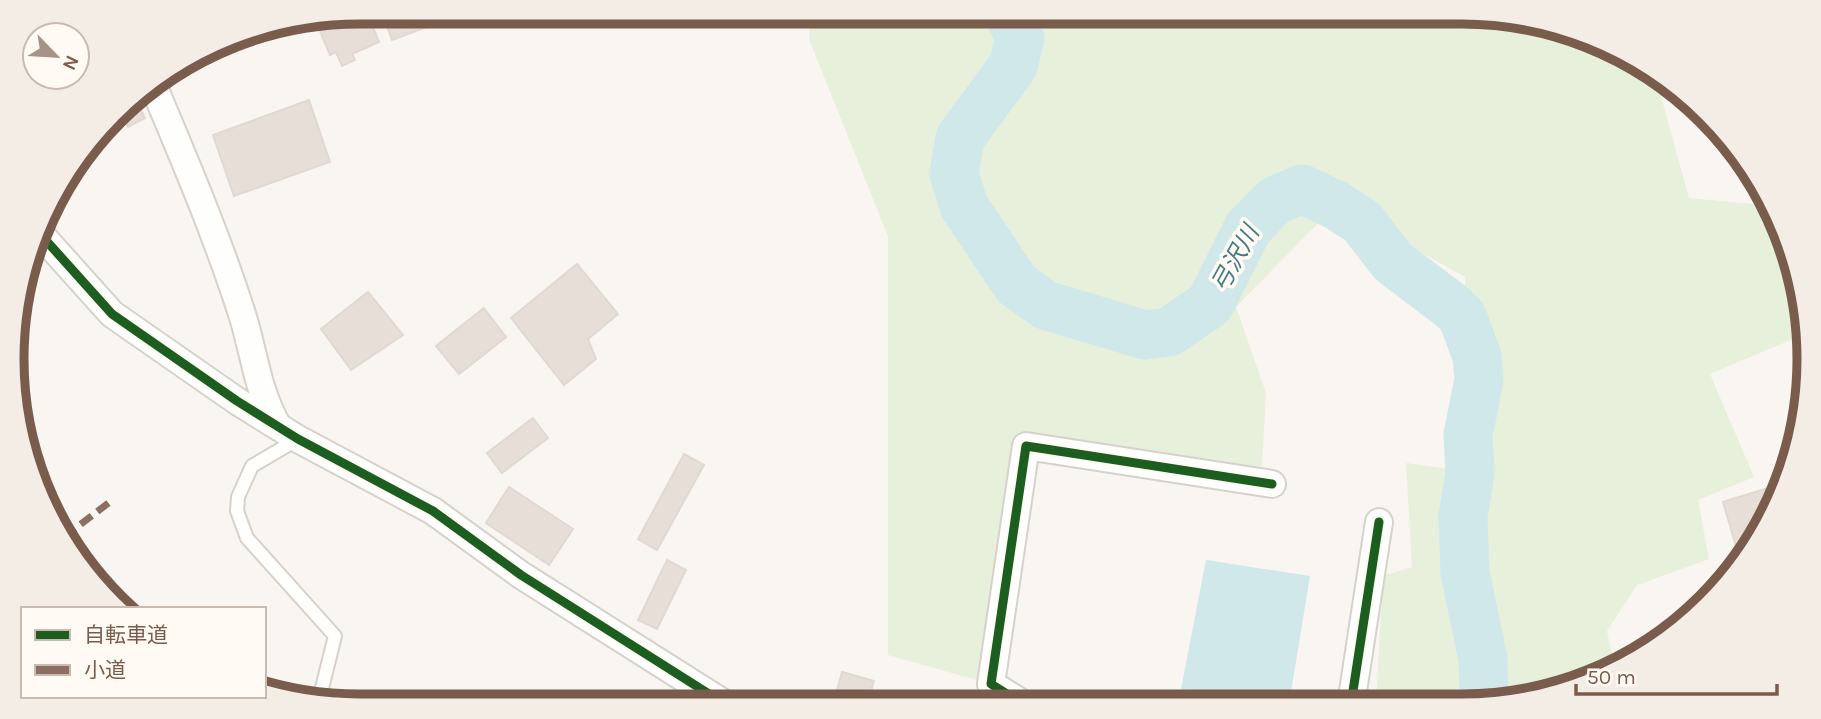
<svg xmlns="http://www.w3.org/2000/svg" width="1821" height="719" viewBox="0 0 1821 719" font-family="Karla,'Noto Sans JP',sans-serif">
<style>
.green{fill:#e7f0db}
.water{fill:#d0e8ea}
.lines{fill:none;stroke-linecap:round;stroke-linejoin:round}
.river{stroke:#d0e8ea;stroke-width:49}
.building{fill:#e6ded7;stroke:#e2d8d2;stroke-width:2}
.service-casing{stroke:#d7d1cb;stroke-width:16}
.minor-casing{stroke:#d7d1cb;stroke-width:30}
.service{stroke:#fefefd;stroke-width:12}
.minor{stroke:#fefefd;stroke-width:26}
.quiet{stroke:#8d6e63;stroke-width:7;stroke-dasharray:14 7;stroke-linecap:butt}
.cycleway-casing{stroke:#fffaf3;stroke-width:13}
.cycleway{stroke:#1b5e20;stroke-width:9}
.labels{text-anchor:middle;stroke-width:7;stroke-linejoin:round;paint-order:stroke}
.water-label{font-size:24px;font-style:italic;fill:#437c86;stroke:#fffaf3}
.rim{fill:none;stroke:#7a5c4d;stroke-width:9}
</style>
<rect width="100%" height="100%" fill="#f9f5f0"/>
<polygon class="green" points="810,12 1461,12 1573,31 1656,78 1689,198 1773,206 1807,333 1710,374 1754,477 1698,500 1709,559 1637,585 1607,631 1615,671 1507,704 1376,704 1383,576 1412,567 1406,463 1470,472 1465,277 1336,205 1236,307 1266,393 1262,467 1027,440 991,684 888,655 888,236 809,39"/>
<polygon class="water" points="1206,560 1310,576 1289,704 1181,689"/>
<g class="lines">
<polyline class="river" points="1008,12 1020,38 1013,66 960,138 954,174 964,206 1016,284 1045,305 1145,335 1169,332 1210,304 1248,228 1274,201 1302,189 1336,205 1362,222 1393,262 1450,305 1462,316 1477,356 1479,380 1468,435 1470,473 1463,516 1465,573 1483,659 1484,704"/>
</g>
<g class="building">
<polygon points="367,12 379,42 352,54 355,60 342,66 336,52 330,55 319,29 358,13"/>
<polygon points="382,12 439,12 443,21 392,40"/>
<polygon points="134,96 145,118 128,127 121,113 117,115"/>
<polygon points="309,100 330,162 234,196 213,135"/>
<polygon points="577,264 618,314 588,339 596,359 564,385 511,318"/>
<polygon points="368,292 403,335 351,370 321,329"/>
<polygon points="484,308 506,337 459,374 436,346"/>
<polygon points="533,418 548,438 502,473 487,453"/>
<polygon points="684,454 704,465 657,550 638,539"/>
<polygon points="1784,483 1750,553 1741,563 1723,502"/>
<polygon points="509,487 573,529 549,565 486,523"/>
<polygon points="667,560 686,570 657,629 638,620"/>
<polygon points="842,672 874,681 867,705 833,706"/>
</g>
<g class="lines">
<g class="service-casing">
<polyline id="service" points="298,439 252,466 238,497 237,511 247,538 335,636 319,700"/>
</g>
<g class="minor-casing">
<g id="minor">
<path d="M153,85C185,161 217,236 242,314C255,355 256,386 277,425"/>
<polyline points="42,236 112,314 237,401 298,439 433,511 521,575 728,706"/>
<polyline points="1351,704 1379,522"/>
<polyline points="1025,705 991,684 1026,446 1272,484"/>
</g>
</g>
<use href="#service" class="service"/>
<use href="#minor" class="minor"/>
<polyline class="quiet" points="64,537 111,501"/>
<g class="cycleway-casing">
<g id="cycleway">
<polyline points="42,236 112,314 237,401 298,439 433,511 521,575 728,706"/>
<polyline points="1351,704 1379,522"/>
<polyline points="1025,705 991,684 1026,446 1272,484"/>
</g>
</g>
<use href="#cycleway" class="cycleway"/>
</g>
<g class="labels">
<g class="water-label">
<text transform="translate(1235 259) rotate(-61)" y="8">弓沢川</text>
</g>
</g>
<path d="M0 0H1821V719H0ZM359 24H1462A335 335 0 0 1 1797 359V359A335 335 0 0 1 1462 694H359A335 335 0 0 1 24 359V359A335 335 0 0 1 359 24Z" fill="#f4ede6" fill-rule="evenodd"/>
<path class="rim" d="M359 24H1462A335 335 0 0 1 1797 359V359A335 335 0 0 1 1462 694H359A335 335 0 0 1 24 359V359A335 335 0 0 1 359 24Z"/>
<rect x="21" y="607" width="245" height="91" fill="#fffaf3" stroke="#cabbb1" stroke-width="2"/>
<rect x="35" y="630" width="35" height="10" fill="#1b5e20" stroke="#cabbb1" stroke-width="2"/>
<text x="84" y="642" font-size="21" fill="#7a5c4d">自転車道</text>
<rect x="35" y="665" width="35" height="10" fill="#8d6e63" stroke="#cabbb1" stroke-width="2"/>
<text x="84" y="677" font-size="21" fill="#7a5c4d">小道</text>
<g transform="translate(56 56) rotate(115)"><circle r="33" fill="#fffaf3" stroke="#cabbb1" stroke-width="2"/>
<path d="M0-5L12 26L0 18L-12 26Z" fill="#a69286"/>
<text y="-10" font-size="19" font-weight="bold" text-anchor="middle" fill="#7a5c4d">N</text>
</g>
<path d="M1576 684v10h201v-10" fill="none" stroke="#7a5c4d" stroke-width="3.5"/>
<text x="1587" y="684" font-size="21" fill="#7a5c4d" stroke="#fffaf3" stroke-width="5" paint-order="stroke">50 m</text>
</svg>
